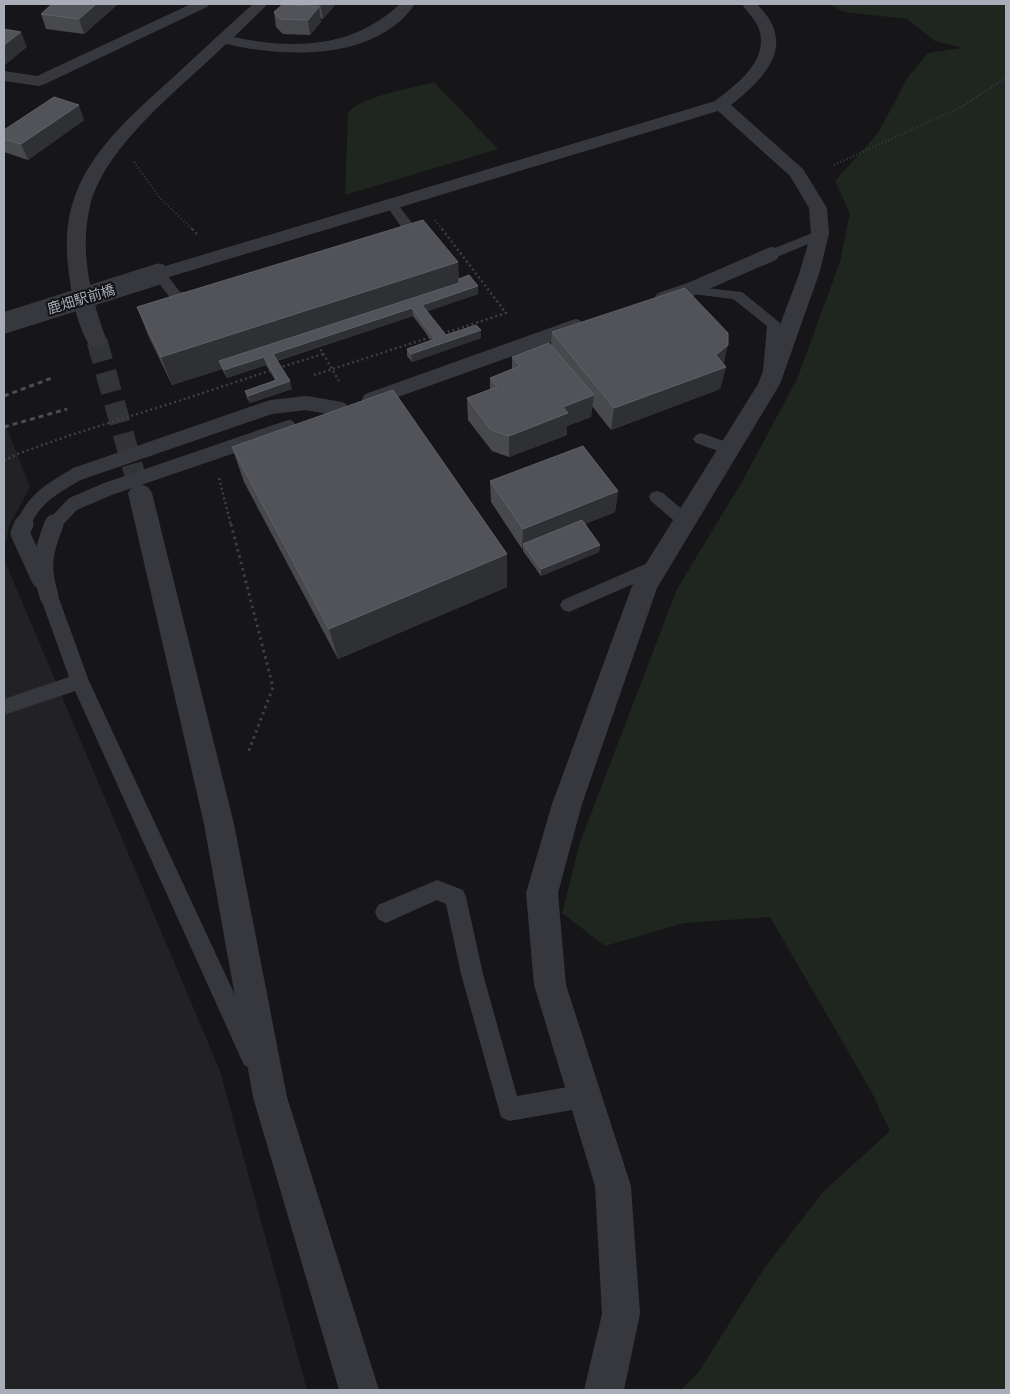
<svg xmlns="http://www.w3.org/2000/svg" width="1010" height="1394" viewBox="0 0 1010 1394" font-family="'PT Sans','Noto Sans JP',sans-serif">
<style>
.built{fill:#222225}
.green{fill:#1e261f}
.lines{fill:none;stroke-linecap:round;stroke-linejoin:round}
.tertiary-tunnel{stroke:#333438;stroke-width:21;stroke-dasharray:21 11;stroke-linecap:butt}
.path-far2{stroke:#3d3f44;stroke-width:2;stroke-dasharray:1 2.5;stroke-linecap:butt}
.path-far1{stroke:#3d3f44;stroke-width:2.5;stroke-dasharray:2 3;stroke-linecap:butt}
.path{stroke:#3d3f44;stroke-width:3;stroke-dasharray:2.5 4;stroke-linecap:butt}
.service{fill:#37383d;fill-rule:evenodd}
.minor{fill:#37383d;fill-rule:evenodd}
.tertiary{fill:#37383d;fill-rule:evenodd}
.rail{stroke:#4a4c52;stroke-width:3;stroke-dasharray:5 4;stroke-linecap:butt}
.path-bridge{stroke:#3d3f44;stroke-width:2.5;stroke-dasharray:2 3;stroke-linecap:butt}
.service-bridge-far1{stroke:#37383d;stroke-width:14}
.service-bridge{stroke:#37383d;stroke-width:19}
.tertiary-bridge{stroke:#37383d;stroke-width:21}
.wall{fill:#47494d}
.shaded-wall{fill:#2f3033}
.building{fill:#525359;stroke:#5f6168}
.labels{text-anchor:middle;stroke-width:4;stroke-linejoin:round;paint-order:stroke}
.far-street-label{font-size:14px;fill:#a8adb8;stroke:#111113}
</style>
<rect width="100%" height="100%" fill="#161618"/>
<g class="built">
<polygon points="5,424 30,487 9,526 4,550"/>
<polygon points="4,559 220,1071 307,1390 4,1390"/>
</g>
<g class="green">
<polygon points="828,4 1006,4 1006,1390 681,1390 698,1373 765,1267 823,1192 890,1131 870,1089 770,917 684,923 605,946 562,913 579,845 677,589 743,480 797,379 840,262 850,213 835,181 878,133 908,77 928,53 962,48 935,41 907,19 844,12"/>
<path d="M434,82L498,149L345,195L348,113C361,96 413,88 434,82Z"/>
</g>
<g class="lines">
<polyline class="tertiary-tunnel" points="97,341 140,493"/>
<g class="path-far2">
<polyline points="134,162 159,197 193,230"/>
<polyline points="834,165 961,107 1006,78"/>
<polyline points="435,220 443,230"/>
</g>
<g class="path-far1">
<polyline points="192,229 199,236"/>
<polyline points="442,229 506,313 442,334"/>
<polyline points="318,345 339,381"/>
<polyline points="278,368 323,354"/>
<polyline points="314,375 431,337"/>
<polyline points="188,398 272,370"/>
<polyline points="4,461 17,454 74,434"/>
<polyline points="219,478 231,525"/>
</g>
<polyline class="path" points="231,524 273,687 248,753"/>
<g class="service">
<polygon points="392,201 396,202 415,227 416,230 415,233 393,240 388,239 387,236 388,233 402,228 386,205"/>
<polygon points="820,230 825,231 826,234 825,237 777,257 772,258 765,254 767,251"/>
<polygon points="159,270 164,271 180,292 205,294 207,297 205,300 171,299 152,274"/>
<polygon points="689,286 742,292 779,322 781,325 777,371 775,374 765,374 763,371 767,326 733,299 684,293 682,290"/>
<polygon points="701,433 735,445 737,449 735,453 729,455 696,443 693,439 696,435"/>
<polygon points="657,491 663,493 691,517 693,521 691,525 685,527 679,525 651,501 649,497 651,493"/>
<polygon points="657,559 663,561 666,566 663,571 569,612 563,610 560,605 563,600"/>
<polygon points="49,589 55,591 58,596 89,681 260,1049 264,1057 260,1065 252,1069 244,1065 75,691 4,715 4,699 69,677 40,596 43,591"/>
<polygon points="437,880 463,890 466,897 483,974 517,1096 584,1084 592,1088 596,1096 592,1104 584,1108 509,1121 501,1117 461,974 446,904 437,900 386,923 378,919 375,912 378,905"/>
</g>
<polygon class="minor" points="191,4 209,4 207,7 45,84 39,86 4,81 4,71 37,76"/>
<g class="tertiary">
<path d="M253,4H268L234,37C295,50 353,48 400,4H415C376,61 286,58 226,44C182,87 105,145 90,206C79,252 91,299 107,341L104,346L97,348L90,346C78,328 73,302 70,281C66,256 65,229 72,205C88,149 139,109 180,71C204,49 228,26 253,4Z"/>
<path d="M742,4H757C764,12 773,21 775,33C783,62 751,89 731,105L803,169L827,208L829,234L819,274L780,384L657,588L582,804L558,893L566,985L631,1186L640,1314L624,1390H584L602,1314L595,1186L534,985L526,893L552,804L632,586L758,384L799,274L811,234L809,208L790,176L718,111L166,278L159,280L152,278L149,274L152,270L715,101C735,85 767,63 760,33C758,21 748,14 742,4Z"/>
<polygon points="140,484 148,487 152,493 234,824 287,1097 379,1390 339,1390 253,1097 204,824 128,493 132,487"/>
</g>
<g class="rail">
<polyline points="4,396 52,378"/>
<polyline points="4,427 67,409"/>
</g>
<polyline class="path-bridge" points="74,434 188,398"/>
<g class="service-bridge-far1">
<polyline points="662,299 689,290 772,254"/>
<polyline points="369,400 576,326"/>
<path d="M23,525C34,498 53,488 77,474L271,407L306,403L341,409"/>
<polyline points="53,525 73,504 108,489 289,427"/>
</g>
<g class="service-bridge">
<polyline points="24,524 20,533 41,579"/>
<path d="M49,596C40,567 43,552 54,524"/>
</g>
<polyline class="tertiary-bridge" points="4,323 159,274"/>
</g>
<g class="wall">
<polygon points="118,4 84,34 46,29 41,14"/>
<polygon points="295,4 336,4 323,19 320,18 321,22 310,35 283,34 276,27 274,12 296,5"/>
<polygon points="84,120 28,160 4,152 4,130"/>
<polygon points="459,279 478,286 478,294 427,311 446,335 481,330 481,338 412,362 407,356 407,349 431,340 413,316 277,361 292,389 250,403 247,398 245,391 275,380 266,365 227,378 222,369 172,385 148,335 137,307"/>
<polygon points="552,332 723,364 726,367 720,389 611,430 592,406 591,417 567,426 567,435 509,457 492,451 468,420 467,398 490,389 490,378 512,369 512,357 551,346"/>
<polygon points="232,447 507,587 338,659 244,482"/>
<polygon points="490,481 618,491 615,512 585,524 600,545 599,552 541,576 523,551 523,549 522,549 491,502"/>
</g>
<g class="shaded-wall">
<polygon points="96,4 118,4 84,34 79,19"/>
<polygon points="320,4 336,4 323,19"/>
<polygon points="319,7 321,22 310,35 308,20"/>
<polygon points="21,32 27,47 4,66 4,45"/>
<polygon points="79,105 84,120 28,160 21,144"/>
<polygon points="458,262 460,291 219,361 222,369 172,385 161,357"/>
<polygon points="478,286 478,294 423,313 422,305"/>
<polygon points="412,308 413,316 275,361 273,354"/>
<polygon points="481,330 481,338 412,362 411,354"/>
<polygon points="728,345 723,367 726,367 720,389 611,430 614,408 716,355"/>
<polygon points="264,357 266,365 227,378 224,370"/>
<polygon points="290,381 292,389 250,403 248,396"/>
<polygon points="594,395 591,417 567,426 567,435 509,457 509,436 563,407"/>
<polygon points="618,491 615,512 526,548 523,544 523,549 522,549 523,529"/>
<polygon points="600,545 599,552 541,576 541,569"/>
<polygon points="507,554 507,587 338,659 329,629"/>
</g>
<g class="building">
<polygon points="52,4 96,4 79,19 41,14"/>
<polygon points="283,4 284,4 319,7 308,20 280,19 274,12"/>
<polygon points="4,29 21,32 4,45"/>
<polygon points="54,97 79,105 21,144 4,139 4,130"/>
<polygon points="423,220 458,262 161,357 137,307"/>
<polygon points="469,275 478,286 422,305 446,335 476,325 481,330 411,354 407,349 435,339 412,308 273,354 290,381 248,396 245,391 277,380 264,357 224,370 219,361 459,283 459,279"/>
<polygon points="685,288 728,333 728,345 716,355 726,367 614,408 552,332"/>
<polygon points="549,343 594,395 563,407 568,413 509,436 491,430 467,398 497,387 490,378 520,366 512,357"/>
<polygon points="393,390 507,554 329,629 232,447"/>
<polygon points="583,446 618,491 523,529 490,481"/>
<polygon points="582,520 600,545 541,569 523,544"/>
</g>
<g class="labels">
<g class="far-street-label">
<text transform="translate(81 299) rotate(-17)" y="5">鹿畑駅前橋</text>
</g>
</g>
<rect width="1010" height="1394" fill="none" stroke="#a8adb8" stroke-width="10"/>
</svg>
